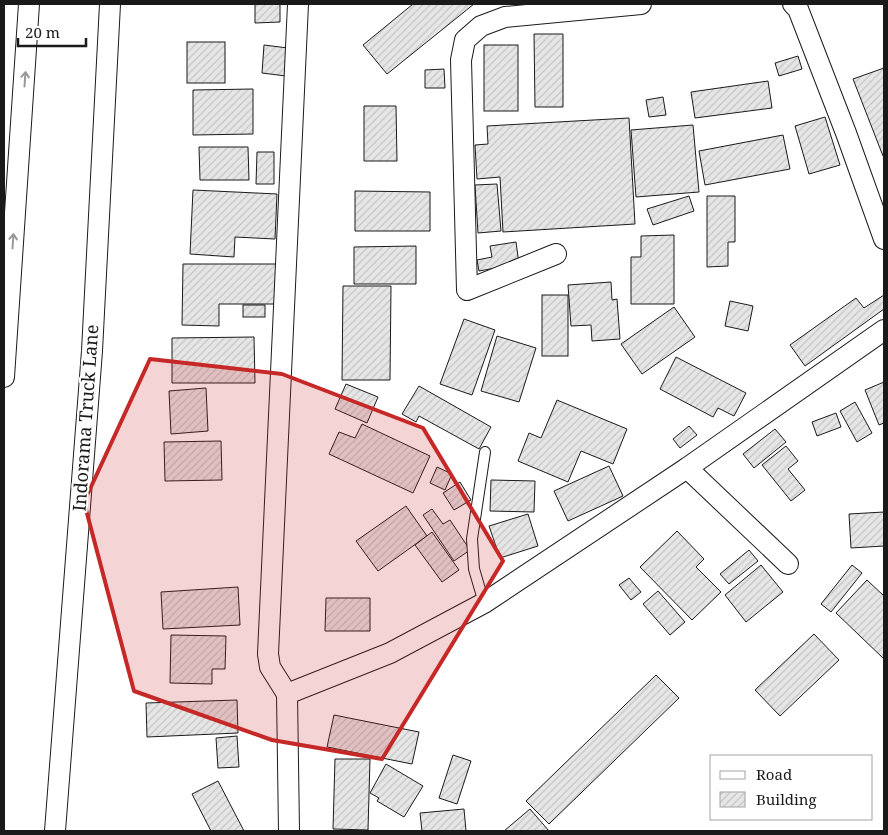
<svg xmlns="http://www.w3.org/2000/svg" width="888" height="835" viewBox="0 0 888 835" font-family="'Noto Serif',serif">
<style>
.building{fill:url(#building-hatch);stroke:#1a1a1a}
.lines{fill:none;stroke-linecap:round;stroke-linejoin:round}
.lane-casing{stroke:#1a1a1a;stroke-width:12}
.street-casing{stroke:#1a1a1a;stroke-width:22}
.lane{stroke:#fff;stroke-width:10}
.street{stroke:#fff;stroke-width:20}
.oneway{stroke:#989898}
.marked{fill:#c62828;fill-opacity:0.2;stroke:#c62828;stroke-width:4;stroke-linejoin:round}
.labels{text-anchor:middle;stroke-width:4;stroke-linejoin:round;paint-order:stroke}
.street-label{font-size:18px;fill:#1a1a1a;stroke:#fff}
</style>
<defs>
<pattern id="building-hatch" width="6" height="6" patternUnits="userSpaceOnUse" patternTransform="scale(1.25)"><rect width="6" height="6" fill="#e6e6e6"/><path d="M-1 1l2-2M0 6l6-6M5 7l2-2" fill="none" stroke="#c5c5c5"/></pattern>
</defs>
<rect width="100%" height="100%" fill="#fff"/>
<g class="building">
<polygon points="255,4 280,4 280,22 255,23"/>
<polygon points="413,4 474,4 387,74 363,45"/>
<polygon points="534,34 563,34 563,107 535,107"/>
<rect x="187" y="42" width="38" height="41"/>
<polygon points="264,45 288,48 286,76 262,73"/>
<rect x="484" y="45" width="34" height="66"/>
<polygon points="798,56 802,69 779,76 775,63"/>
<polygon points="884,68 884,156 883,156 853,79"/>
<polygon points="444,69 445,88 425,88 425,70"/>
<polygon points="768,81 772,108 695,118 691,92"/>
<polygon points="253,89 253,134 193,135 193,90"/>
<polygon points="663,97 666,115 649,117 646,100"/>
<polygon points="364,106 396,106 397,161 364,161"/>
<polygon points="825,117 840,165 809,174 795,126"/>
<polygon points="629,118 635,224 503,232 500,177 477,179 475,145 488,144 487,126"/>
<polygon points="693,125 699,192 636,197 631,130"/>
<polygon points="783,135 790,169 705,185 699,151"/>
<polygon points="199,147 248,147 249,180 200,180"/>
<polygon points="257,152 274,152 274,184 256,184"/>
<polygon points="497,184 501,231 478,233 475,185"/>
<polygon points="193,190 277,194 275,239 235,237 234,257 190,254"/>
<polygon points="355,191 430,192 430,231 355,231"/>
<polygon points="689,196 694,211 653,225 647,209"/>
<polygon points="707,196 735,196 735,242 728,242 728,266 707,267"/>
<polygon points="674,235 674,304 631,304 631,257 641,257 641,236"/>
<polygon points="516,242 519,264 479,271 477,260 492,257 490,246"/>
<polygon points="416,246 416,284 354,284 354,247"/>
<polygon points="183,264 278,264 278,304 219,304 219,326 182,325"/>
<polygon points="611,282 612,300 617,299 620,339 592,341 591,325 571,326 568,285"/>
<polygon points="343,286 391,286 390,380 342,380"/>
<rect x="542" y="295" width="26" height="61"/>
<polygon points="884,295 884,309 805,366 790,345 856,298 864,308"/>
<polygon points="730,301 753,306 748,331 725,326"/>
<rect x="243" y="305" width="22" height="12"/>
<polygon points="674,307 695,337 642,374 621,344"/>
<polygon points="464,319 495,330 472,395 440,384"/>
<polygon points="497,336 536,348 519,402 481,391"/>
<polygon points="254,337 255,383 172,383 172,338"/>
<polygon points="676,357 746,393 734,416 718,408 713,417 660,389"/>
<polygon points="884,382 884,423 879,425 865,390"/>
<polygon points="346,384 378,397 367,423 335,409"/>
<polygon points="419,386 491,427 479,449 419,416 416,422 402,414"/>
<polygon points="206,388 208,431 171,434 169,391"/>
<polygon points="557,400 627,429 613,464 581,451 568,482 518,461 529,433 541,438"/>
<polygon points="855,402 872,433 857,442 840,411"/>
<polygon points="836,413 841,427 817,436 812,422"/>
<polygon points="362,424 430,456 413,493 329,454 339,432 355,438"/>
<polygon points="689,426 697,435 680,448 673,439"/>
<polygon points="775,429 786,442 754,468 743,454"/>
<polygon points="221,441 222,480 165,481 164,442"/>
<polygon points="786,446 798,461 788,469 805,490 791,501 762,465"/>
<polygon points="609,466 623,496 568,521 554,491"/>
<polygon points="437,467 452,474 445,490 430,483"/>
<polygon points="491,480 535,481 534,512 490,511"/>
<polygon points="460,482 471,500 454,510 443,493"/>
<polygon points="406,506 427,536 378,571 356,541"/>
<polygon points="432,509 443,524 450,520 470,550 454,561 423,515"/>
<polygon points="884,512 884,546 851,548 849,514"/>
<polygon points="528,514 538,546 500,558 489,526"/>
<polygon points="677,531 704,559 696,567 721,592 692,620 640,567"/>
<polygon points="432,532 459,570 442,582 415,545"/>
<polygon points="749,550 758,561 729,584 720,574"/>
<polygon points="761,565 783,592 746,622 725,595"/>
<polygon points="852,565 862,573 831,612 821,604"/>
<polygon points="629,578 641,592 631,600 619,585"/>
<polygon points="867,580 884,596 884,659 836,613"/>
<polygon points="238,587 240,625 163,629 161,592"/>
<polygon points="658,591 685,622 670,635 643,604"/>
<polygon points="326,598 370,598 370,631 325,631"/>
<polygon points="814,634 839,660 780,716 755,690"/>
<polygon points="171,635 226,636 225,669 212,669 212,684 170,683"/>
<polygon points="656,675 679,698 549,824 526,801"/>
<polygon points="237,700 238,733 147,737 146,703"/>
<polygon points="334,715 419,732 412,764 327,747"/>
<polygon points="237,736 239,767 218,768 216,738"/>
<polygon points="453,755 471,761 457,804 439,798"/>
<polygon points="335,759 370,759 368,830 333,829"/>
<polygon points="386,764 423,786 404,817 377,801 379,798 370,793"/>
<polygon points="218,781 244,831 211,831 192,794"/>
<polygon points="464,809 466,831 422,831 420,813"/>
<polygon points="530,809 549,831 504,831"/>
</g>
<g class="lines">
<g class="lane-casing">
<polyline id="lane" points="484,603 474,569 472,539 485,452"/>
</g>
<g class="street-casing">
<g id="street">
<polyline points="793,4 798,9 846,133 884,239"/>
<polyline points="556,254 467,290 461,60 465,40 481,26 505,17 641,4"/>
<polyline points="4,377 29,4"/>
<polyline points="687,468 788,564"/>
<polyline points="287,694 390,653 484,603 687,468 884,330"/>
<polyline points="55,831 92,351 110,4"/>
<polyline points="289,831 287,694 270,667 268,654 298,4"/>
</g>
</g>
<use href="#lane" class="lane"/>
<use href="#street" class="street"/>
</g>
<defs><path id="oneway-shaft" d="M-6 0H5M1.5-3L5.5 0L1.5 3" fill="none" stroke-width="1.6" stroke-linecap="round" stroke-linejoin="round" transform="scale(1.25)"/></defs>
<g class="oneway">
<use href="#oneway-shaft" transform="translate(25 79) rotate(-86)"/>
<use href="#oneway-shaft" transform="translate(13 241) rotate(-86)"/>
</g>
<path class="marked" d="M150,359L282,374L423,428L503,561L382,759L272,740L134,691L84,502Z"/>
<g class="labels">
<g class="street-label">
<text transform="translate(86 418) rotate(-86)" y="6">Indorama Truck Lane</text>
</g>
</g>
<rect width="888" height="835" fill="none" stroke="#1a1a1a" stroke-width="10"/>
<rect x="710" y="755" width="162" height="65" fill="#ffffff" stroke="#a3a3a3"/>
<rect x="720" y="771" width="25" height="8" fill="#ffffff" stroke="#a3a3a3"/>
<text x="756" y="780" font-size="15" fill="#1a1a1a">Road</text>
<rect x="720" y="792" width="25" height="15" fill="url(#building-hatch)" stroke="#a3a3a3"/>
<text x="756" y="805" font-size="15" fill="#1a1a1a">Building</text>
<path d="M18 38v8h68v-8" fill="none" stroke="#1a1a1a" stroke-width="2.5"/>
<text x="25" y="38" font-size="15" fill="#1a1a1a" stroke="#ffffff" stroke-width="4" paint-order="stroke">20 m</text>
</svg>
